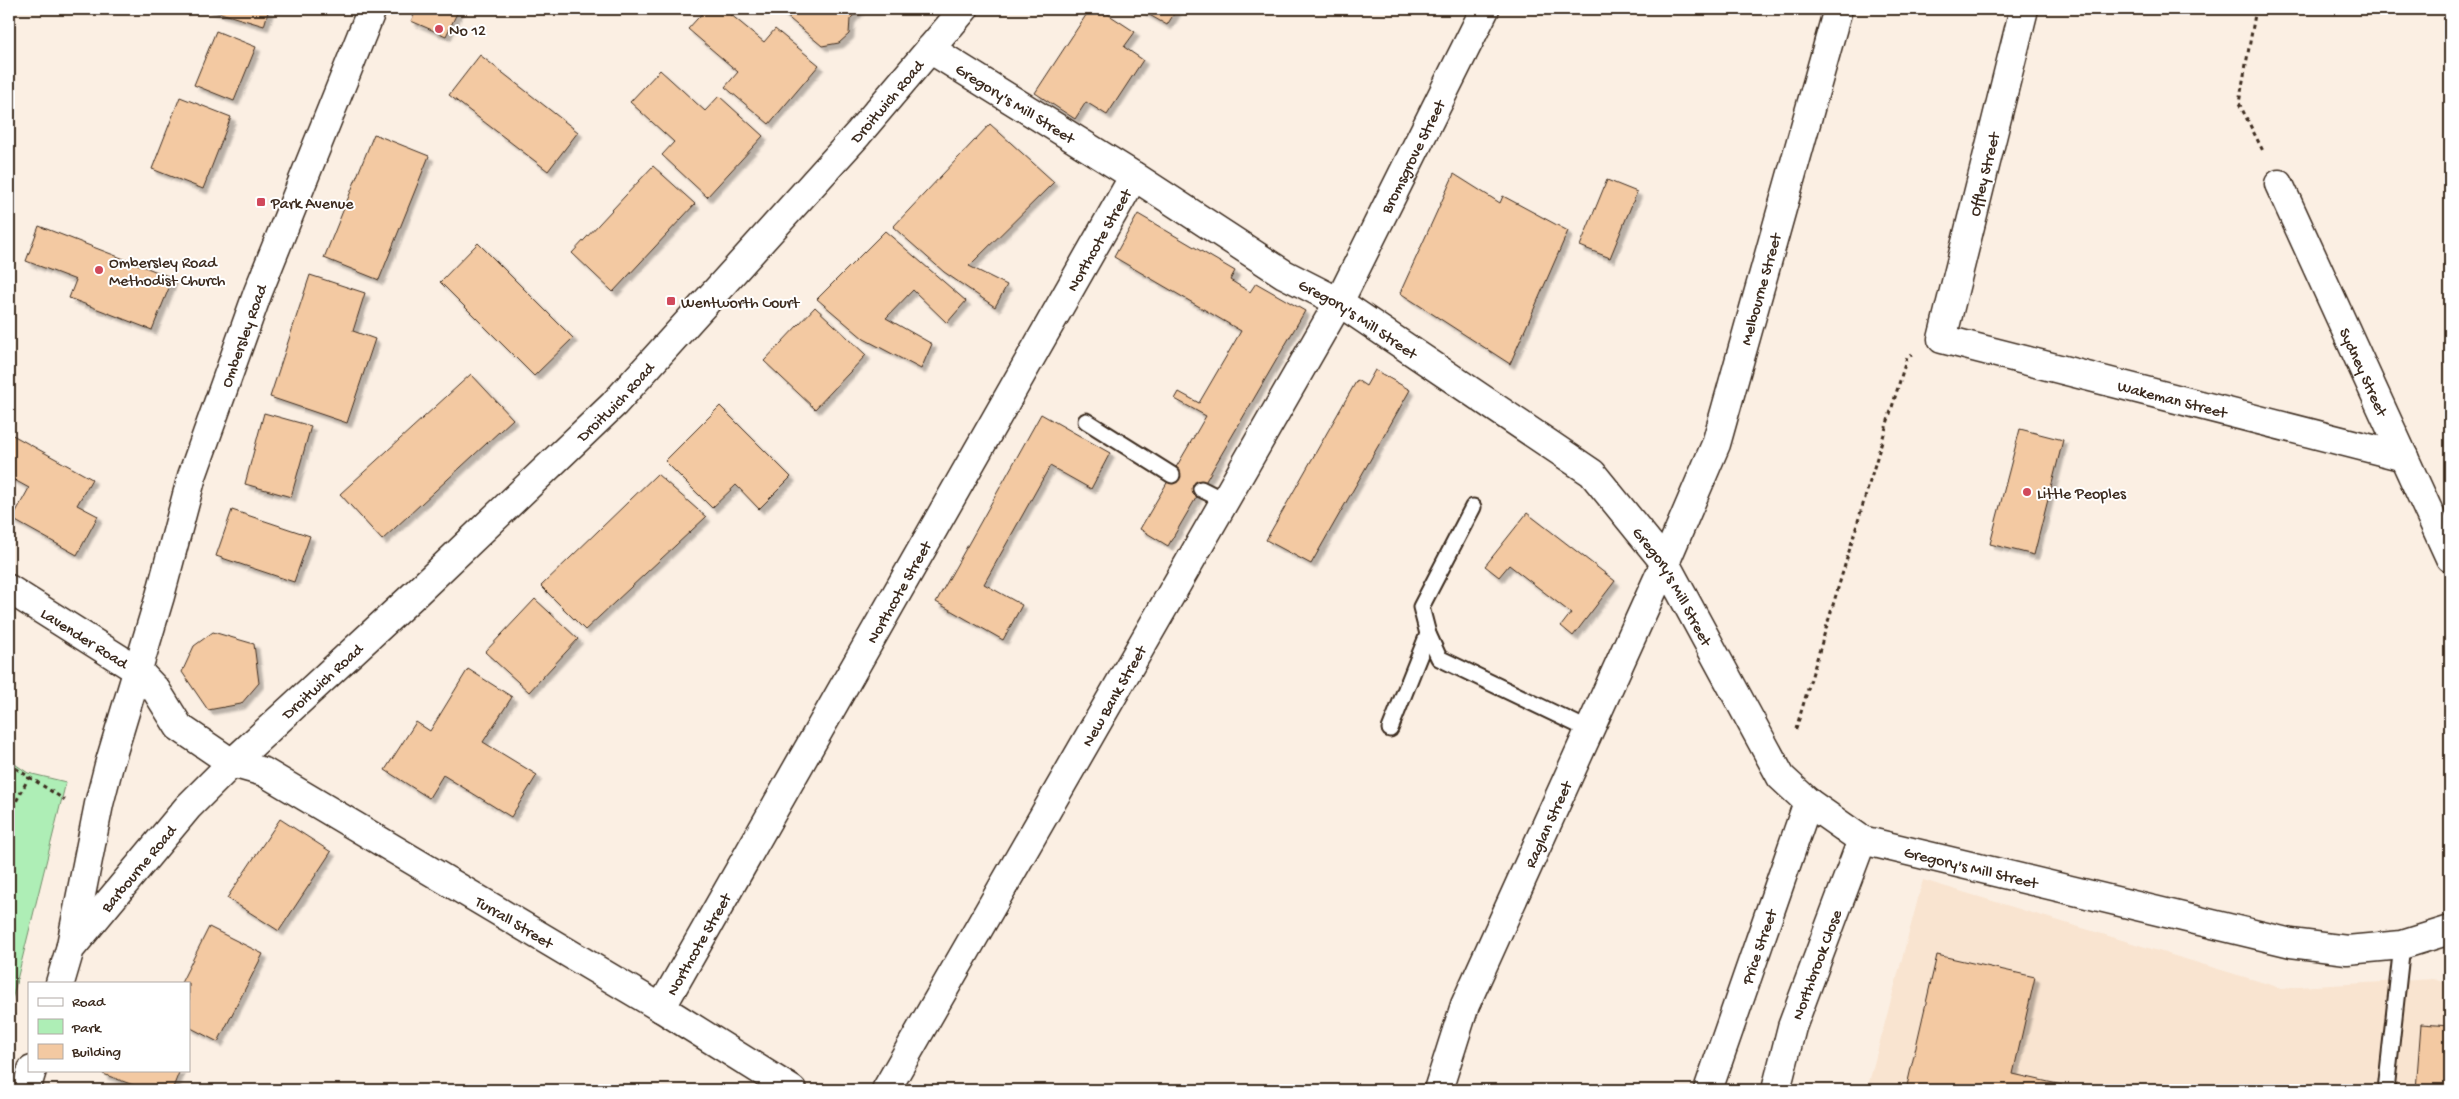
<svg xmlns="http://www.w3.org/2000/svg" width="2459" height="1099" viewBox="0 0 2459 1099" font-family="'Gochi Hand',sans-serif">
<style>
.built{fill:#f9e4d0}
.green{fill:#aeeeb6;stroke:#748c6a}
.building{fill:#f3c9a2;stroke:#3b2a1e;filter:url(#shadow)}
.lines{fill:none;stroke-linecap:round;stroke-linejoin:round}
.lane-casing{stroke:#3b2a1e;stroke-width:19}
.street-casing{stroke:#3b2a1e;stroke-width:31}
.primary-casing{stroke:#3b2a1e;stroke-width:31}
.path{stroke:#3b2a1e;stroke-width:3;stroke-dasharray:4 4;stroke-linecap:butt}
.lane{stroke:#fff;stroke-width:15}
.street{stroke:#fff;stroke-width:28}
.primary{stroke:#fff;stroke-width:28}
.poi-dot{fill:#d1495b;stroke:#fff;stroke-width:2}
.labels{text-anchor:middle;stroke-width:4;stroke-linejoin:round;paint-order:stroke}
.poi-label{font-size:16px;fill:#3b2a1e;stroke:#fff;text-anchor:start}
.street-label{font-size:16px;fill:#3b2a1e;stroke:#fff}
</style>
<defs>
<filter id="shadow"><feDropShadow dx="4.5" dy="4.5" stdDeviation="1" flood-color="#0004"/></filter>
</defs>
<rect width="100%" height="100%" fill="#fbefe3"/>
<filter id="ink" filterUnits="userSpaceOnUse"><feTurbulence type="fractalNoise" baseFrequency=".02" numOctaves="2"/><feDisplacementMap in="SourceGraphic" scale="10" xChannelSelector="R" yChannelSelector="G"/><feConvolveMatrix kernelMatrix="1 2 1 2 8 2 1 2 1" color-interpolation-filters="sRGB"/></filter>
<g filter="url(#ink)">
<polygon class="built" points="1923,880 2281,988 2433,979 2450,984 2450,1090 1867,1090"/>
<polygon class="green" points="9,760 28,773 66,782 9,1012"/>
<g class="building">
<polygon points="207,9 269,9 264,26"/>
<polygon points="417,9 459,9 446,36 411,21"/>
<polygon points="706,9 724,9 764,42 775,29 819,65 769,124 725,87 738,72 688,29"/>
<polygon points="778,9 860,9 850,19 849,34 839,43 822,46"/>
<polygon points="1090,9 1100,9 1135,32 1124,47 1143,60 1107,115 1086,102 1075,119 1035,93"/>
<polygon points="1139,9 1177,9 1167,25"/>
<polygon points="216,31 256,47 234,101 194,85"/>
<polygon points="480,55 578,132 548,171 449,95"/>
<polygon points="660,70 705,111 719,96 763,136 707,197 662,155 674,142 630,102"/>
<polygon points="180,97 231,117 203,189 152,169"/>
<polygon points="990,124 1054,182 969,266 1007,285 995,307 944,272 893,227"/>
<polygon points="374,134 429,156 379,280 324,258"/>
<polygon points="653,166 695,204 613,292 572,253"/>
<polygon points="1454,174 1500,203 1503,196 1568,231 1510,364 1400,293"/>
<polygon points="1607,180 1637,192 1610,258 1580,246"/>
<polygon points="1138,214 1235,271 1230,280 1250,292 1256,283 1305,311 1168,546 1140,529 1206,416 1175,399 1179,392 1199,403 1241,331 1114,257"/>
<polygon points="39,226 173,278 152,330 69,298 76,280 26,261"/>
<polygon points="885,231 966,301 947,323 913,290 886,318 932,344 921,369 864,339 817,299"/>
<polygon points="478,243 573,338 534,376 440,282"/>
<polygon points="310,275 365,293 353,331 375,339 347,423 270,397"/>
<polygon points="815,307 866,355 815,409 764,361"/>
<polygon points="1375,370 1410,390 1311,564 1266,540 1357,380 1366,386"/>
<polygon points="471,374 513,419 382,540 340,494"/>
<polygon points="720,406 791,477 759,509 736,485 712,508 665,461"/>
<polygon points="264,413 311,426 291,497 245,484"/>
<polygon points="1041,414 1110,453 1091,489 1050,466 984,584 1022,605 1003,640 936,602"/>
<polygon points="2020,429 2063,440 2034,555 1990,544"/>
<polygon points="9,433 92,479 77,505 98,516 77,555 12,519 29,488 9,477"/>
<polygon points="657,474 706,517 585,630 541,586"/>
<polygon points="232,510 310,536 294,582 216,556"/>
<polygon points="1527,513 1615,581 1573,636 1561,626 1571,613 1509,565 1499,577 1485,566"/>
<polygon points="535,599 578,639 529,692 485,652"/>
<polygon points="213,632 254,644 259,683 241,704 208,710 182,672 194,646"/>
<polygon points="468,669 512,697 483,742 537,775 511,817 443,775 429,798 385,770 416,722 430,731"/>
<polygon points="280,819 331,852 279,931 227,898"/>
<polygon points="209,927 263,954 218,1042 189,1027 189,983 181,983"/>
<polygon points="1937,955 2035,977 2013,1074 2062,1085 2061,1090 1906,1090"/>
<polygon points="2421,1024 2450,1026 2450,1090 2416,1090"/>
<polygon points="104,1070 180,1070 172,1090 147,1090 103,1074"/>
</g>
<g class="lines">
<g class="lane-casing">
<g id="lane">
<polyline points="1086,421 1172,475"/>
<polyline points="1201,489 1225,501"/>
<polyline points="1473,507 1421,607 1428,634 1439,658 1589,730"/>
<polyline points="1390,729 1428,634"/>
<polyline points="2386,1090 2402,945"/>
</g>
</g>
<g class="street-casing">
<g id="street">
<path id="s1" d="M2024,9L1942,339L2404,457"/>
<path id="s2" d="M930,49L1134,176L1284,274L1339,302L1592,473L1665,563L1781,777L1808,802L1862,840L2291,943L2347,950L2402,945L2450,930"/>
<path id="s3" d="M2279,184L2450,558"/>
<path id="s4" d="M9,589L137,670"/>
<path id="s5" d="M232,763L264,772L661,1008L792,1090"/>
<path id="s6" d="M661,1008L1134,176"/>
<path id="s7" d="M886,1090L1339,302L1485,9"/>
<path id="s8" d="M1438,1090L1465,1005L1665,563L1716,444L1838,9"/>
<path id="s9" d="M1708,1090L1808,802"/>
<path id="s10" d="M1776,1090L1792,1027L1862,840"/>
</g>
</g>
<g class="primary-casing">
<g id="primary">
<polyline points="137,670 156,690 179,727 232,763"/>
<path id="s11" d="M71,945L99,804L109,765L160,596L192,476L258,292L372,9"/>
<path id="s12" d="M60,983L70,949L188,807L232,763L414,595L614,404L858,134L964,9"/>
<polyline points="26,1090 32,1070"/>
</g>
</g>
<g class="path">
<polyline points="2256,9 2239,103 2264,153"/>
<polyline points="1796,729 1907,357 1912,354"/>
<polyline points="9,764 65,800"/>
<polyline points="9,815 29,777"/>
</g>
<use href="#lane" class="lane"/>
<use href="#street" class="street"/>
<use href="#primary" class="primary"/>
</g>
</g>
<g class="poi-dot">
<circle cx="439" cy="29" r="5"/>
<rect x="256" y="197" width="10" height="10" rx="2.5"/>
<circle cx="99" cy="270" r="5"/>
<rect x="666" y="296" width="10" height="10" rx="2.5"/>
<circle cx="2027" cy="492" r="5"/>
</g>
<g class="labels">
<g class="poi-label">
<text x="449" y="35">No 12</text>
<text x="271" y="208">Park Avenue</text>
<text x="109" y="267">Ombersley Road<tspan x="109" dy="18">Methodist Church</tspan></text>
<text x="681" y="307">Wentworth Court</text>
<text x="2037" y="498">Little Peoples</text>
</g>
<g class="street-label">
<text dy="6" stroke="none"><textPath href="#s12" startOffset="1214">Droitwich Road</textPath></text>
<text dy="6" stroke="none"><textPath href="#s2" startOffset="101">Gregory's Mill Street</textPath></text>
<text dy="6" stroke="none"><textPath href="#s7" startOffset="1072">Bromsgrove Street</textPath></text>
<text transform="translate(1983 174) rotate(-76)" y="6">Offley Street</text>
<text dy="6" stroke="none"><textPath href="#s6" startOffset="884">Northcote Street</textPath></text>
<text dy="6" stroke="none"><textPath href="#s8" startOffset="865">Melbourne Street</textPath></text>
<text dy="6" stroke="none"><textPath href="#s2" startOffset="506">Gregory's Mill Street</textPath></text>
<text dy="6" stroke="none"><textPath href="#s11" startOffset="634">Ombersley Road</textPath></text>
<text dy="6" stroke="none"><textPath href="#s3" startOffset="206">Sydney Street</textPath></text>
<text dy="6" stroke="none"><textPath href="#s1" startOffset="578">Wakeman Street</textPath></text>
<text dy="6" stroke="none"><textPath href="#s12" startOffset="809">Droitwich Road</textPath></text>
<text dy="6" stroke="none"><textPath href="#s2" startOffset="926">Gregory's Mill Street</textPath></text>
<text dy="6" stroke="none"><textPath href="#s6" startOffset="479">Northcote Street</textPath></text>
<text dy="6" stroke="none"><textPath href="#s4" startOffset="90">Lavender Road</textPath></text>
<text dy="6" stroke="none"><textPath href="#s12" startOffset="404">Droitwich Road</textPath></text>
<text dy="6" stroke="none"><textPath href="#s7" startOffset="455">New Bank Street</textPath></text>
<text dy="6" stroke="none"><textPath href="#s8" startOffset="288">Raglan Street</textPath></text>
<text dy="6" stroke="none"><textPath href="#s2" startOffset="1361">Gregory's Mill Street</textPath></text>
<text dy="6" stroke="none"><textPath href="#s12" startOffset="141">Barbourne Road</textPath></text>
<text dy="6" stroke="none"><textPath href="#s5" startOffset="325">Turrall Street</textPath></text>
<text dy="6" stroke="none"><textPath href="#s6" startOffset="74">Northcote Street</textPath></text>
<text dy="6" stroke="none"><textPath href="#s9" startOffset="152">Price Street</textPath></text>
<text dy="6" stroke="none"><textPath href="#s10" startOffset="132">Northbrook Close</textPath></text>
</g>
</g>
<rect width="2459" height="1099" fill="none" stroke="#fff" stroke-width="30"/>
<rect x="15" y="15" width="2429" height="1069" fill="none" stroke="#3b2a1e" stroke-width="2" filter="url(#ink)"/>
<rect x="28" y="982" width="162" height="90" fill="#ffffff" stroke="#b1aaa5"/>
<rect x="38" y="998" width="25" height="8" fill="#ffffff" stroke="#b1aaa5"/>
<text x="72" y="1006" font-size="15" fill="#3b2a1e">Road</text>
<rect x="38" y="1019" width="25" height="15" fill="#aeeeb6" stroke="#b1aaa5"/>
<text x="72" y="1032" font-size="15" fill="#3b2a1e">Park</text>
<rect x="38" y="1044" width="25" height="15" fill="#f3c9a2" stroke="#b1aaa5"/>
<text x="72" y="1056" font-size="15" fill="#3b2a1e">Building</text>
</svg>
